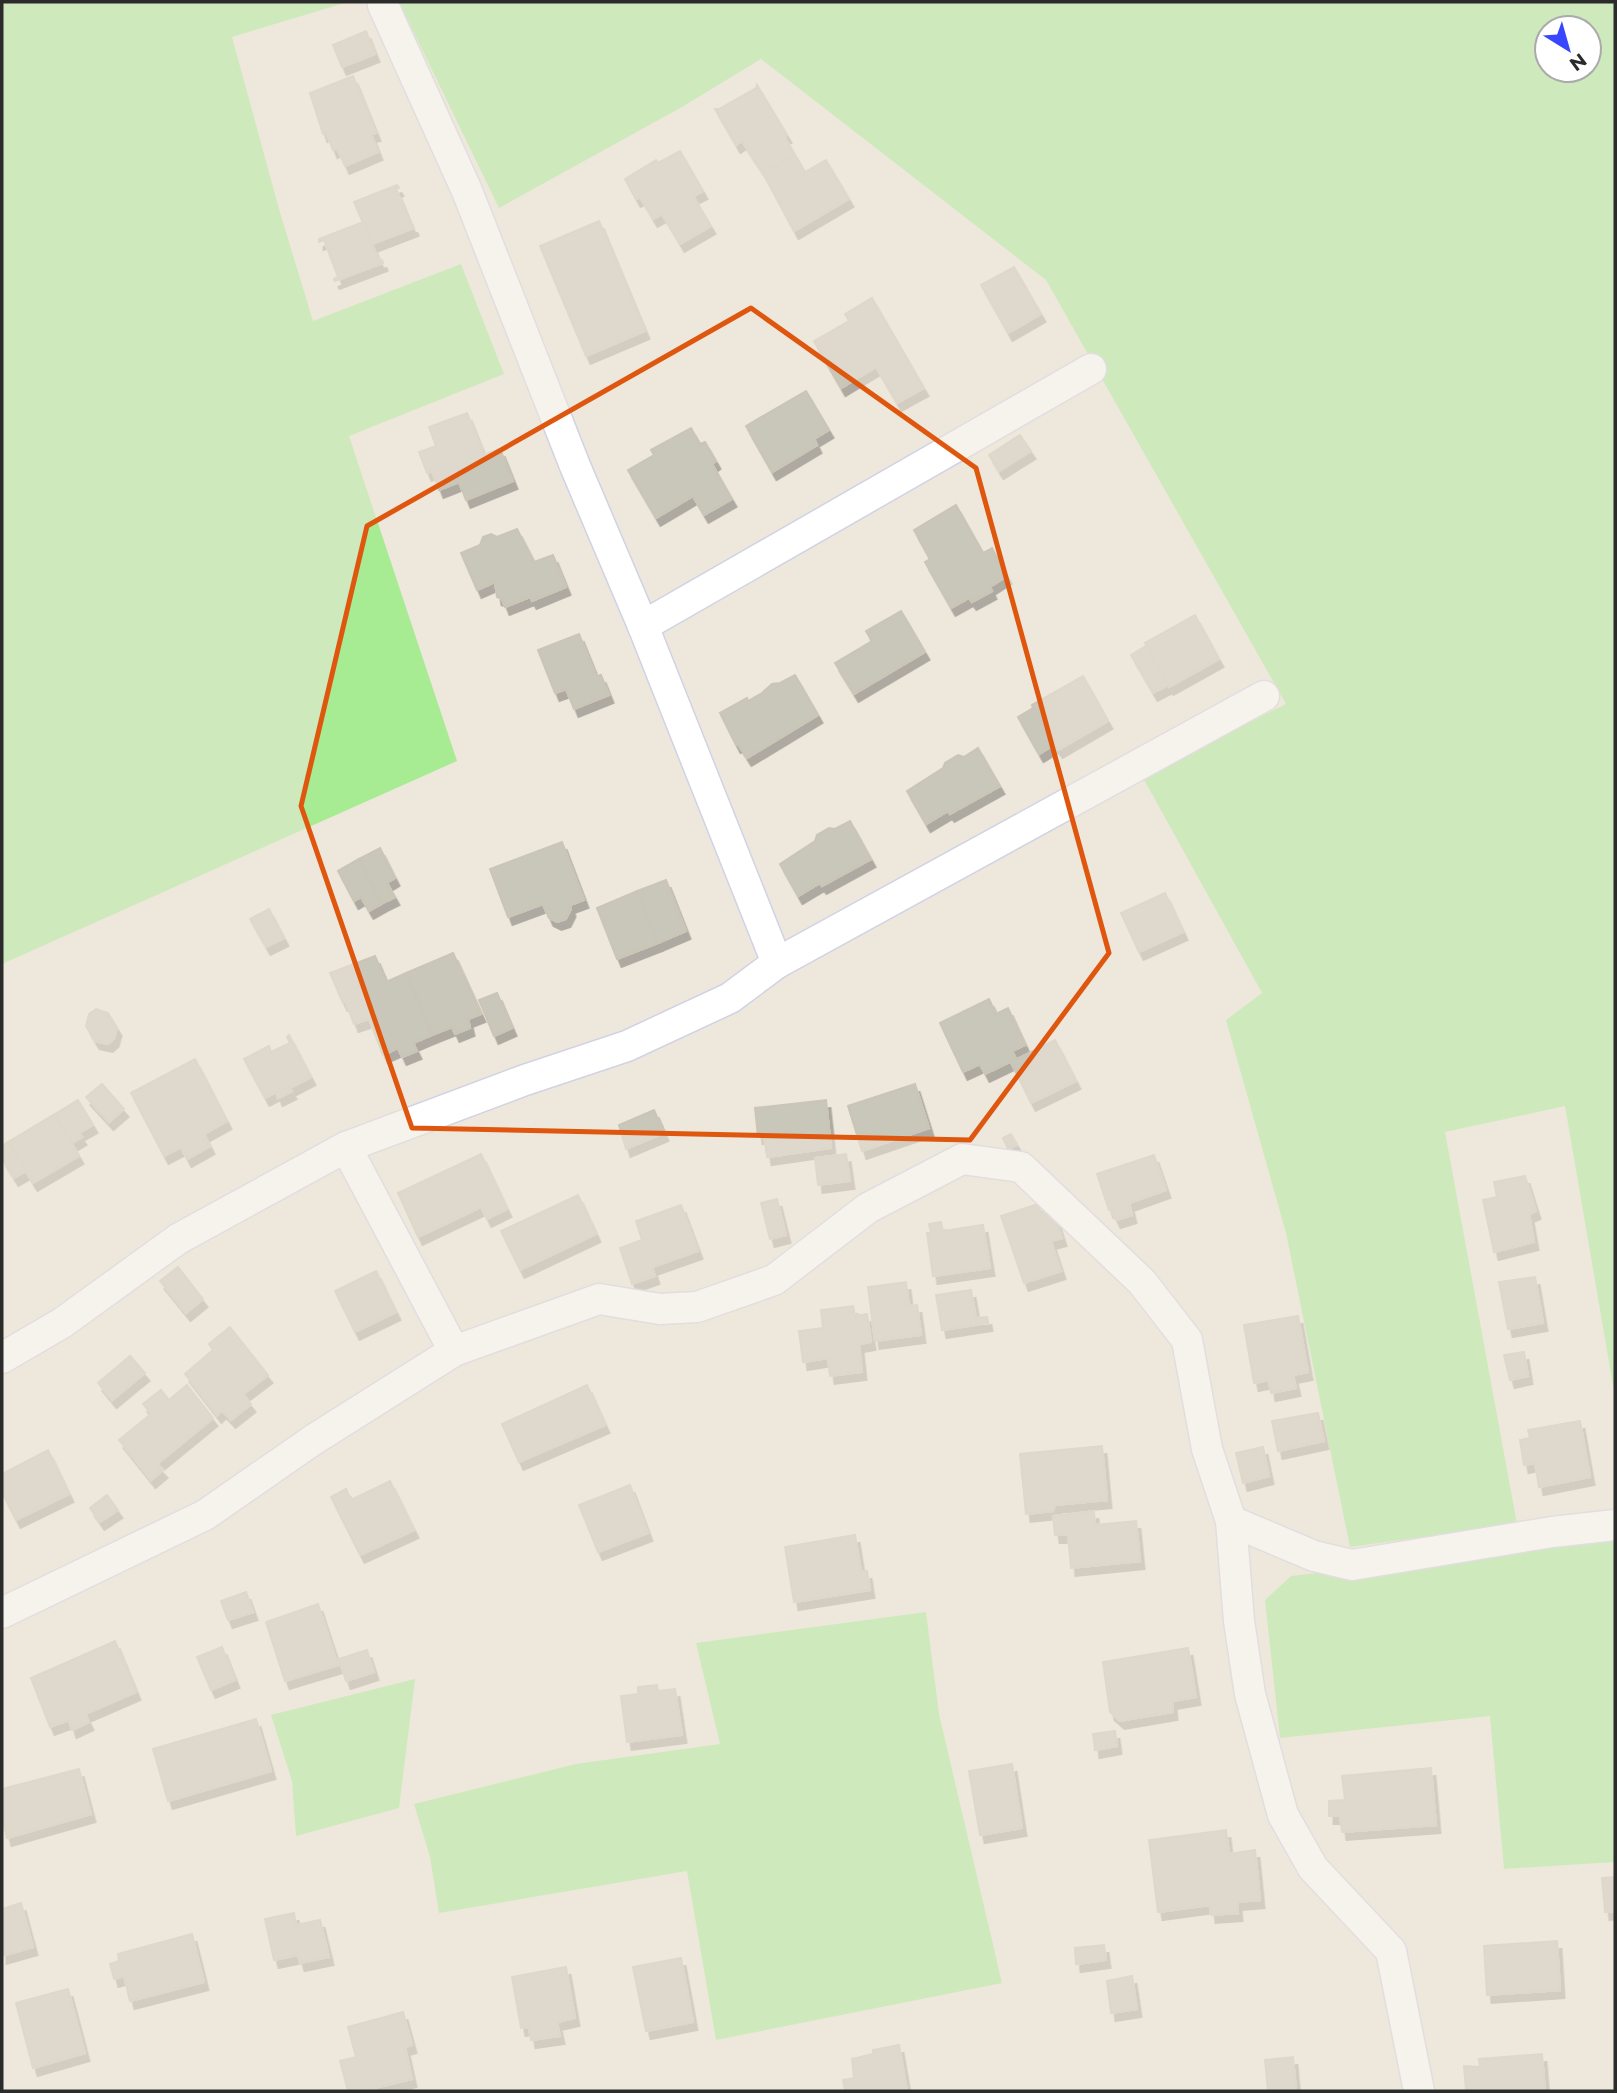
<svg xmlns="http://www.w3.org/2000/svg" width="1617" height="2093" viewBox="0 0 1617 2093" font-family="Montserrat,sans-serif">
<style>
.green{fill:#a7eb93;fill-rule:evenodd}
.building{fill:#c9c6ba;stroke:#cac5b5;stroke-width:2;filter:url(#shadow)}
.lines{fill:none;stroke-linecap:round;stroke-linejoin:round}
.street-casing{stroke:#d1d2e5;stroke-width:33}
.street{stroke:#fff;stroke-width:30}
.marked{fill:none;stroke:#df570e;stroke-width:5;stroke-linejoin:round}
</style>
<defs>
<filter id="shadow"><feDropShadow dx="4.5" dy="8" stdDeviation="0" flood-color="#0004"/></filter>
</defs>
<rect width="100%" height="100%" fill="#eee8dc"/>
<g class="green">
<polygon points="2,2 348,2 232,37 279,209 313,321 461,264 504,374 349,436 457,761 2,964"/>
<path d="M399,2H1615V1397L1565,1106L1445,1132L1517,1524L1350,1547L1286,1233L1226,1020L1262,993L1142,776L1286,704L1046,280L761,59L682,107L499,208ZM1547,28H1589V70H1547Z"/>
<polygon points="1615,1539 1615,1862 1504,1869 1490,1716 1280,1738 1265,1600 1291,1576"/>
<polygon points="926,1612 939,1714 1002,1983 716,2040 687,1871 439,1913 430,1857 414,1804 576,1764 720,1744 696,1643"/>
<polygon points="415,1679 399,1808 296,1836 292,1781 271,1715"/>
</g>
<g class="building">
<polygon points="366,31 375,54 342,67 333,45"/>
<polygon points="353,76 376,133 371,134 378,152 345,166 337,148 333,150 326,132 323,134 310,93"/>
<polygon points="757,85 787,135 784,136 795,155 763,173 742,141 736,145 715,109 719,109 756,88"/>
<polygon points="680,151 703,191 693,196 711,226 680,244 662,214 653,219 640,197 636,199 625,179 656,160 658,163"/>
<polygon points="795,155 805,172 826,160 849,199 794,231 763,173"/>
<polygon points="397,185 399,188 396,189 411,226 413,225 414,228 372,244 354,202"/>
<polygon points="599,221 645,331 586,356 540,246"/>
<polygon points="363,222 379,261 382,260 383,263 335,281 334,279 338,277 324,240 319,242 319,239"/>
<polygon points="1014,267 1041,314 1008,333 981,285"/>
<polygon points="872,298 924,388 897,403 876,367 841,388 814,341 849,321 845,314"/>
<polygon points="806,391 829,430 814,439 817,445 772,472 746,426"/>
<polygon points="467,413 484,455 500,449 513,481 466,500 459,482 439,490 432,471 427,473 419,452 436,446 429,427"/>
<polygon points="691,428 700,444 705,442 716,461 712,464 732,499 704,515 693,496 656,518 628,470 654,455 651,450"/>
<polygon points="1020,435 1031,451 999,471 989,455"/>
<polygon points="956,505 983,553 992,548 1007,576 990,587 992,591 972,602 969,598 951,608 925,562 930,559 914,530"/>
<polygon points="517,529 534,562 553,555 566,587 532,601 530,597 505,607 502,599 497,597 495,582 477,590 461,553 480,545 483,537 491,534 497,537"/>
<polygon points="901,611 925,652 854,694 835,663 872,641 866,631"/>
<polygon points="1195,615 1219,659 1169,687 1145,643"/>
<polygon points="579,634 596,676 601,675 609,695 574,709 566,689 555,693 538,650"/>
<polygon points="1146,646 1168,685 1153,693 1131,655"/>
<polygon points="795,675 818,715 747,758 738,744 736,745 720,713 747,698 748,701 762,693 772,684 780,683"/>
<polygon points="1083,676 1108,721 1058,750 1054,745 1039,754 1018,717 1033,708 1032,705"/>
<polygon points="978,748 1000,786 950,814 948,811 926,824 907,791 943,768 945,763 958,755 964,757"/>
<polygon points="850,821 871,859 822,886 820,883 798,896 780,864 815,841 817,835 829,828 835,829"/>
<polygon points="562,842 584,900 570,905 571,909 566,919 557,922 549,918 543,904 508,917 490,869"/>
<polygon points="380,848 395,878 387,883 395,897 381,904 359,859"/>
<polygon points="359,859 381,904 369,911 361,897 354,901 338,871"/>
<polygon points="666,880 686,931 658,943 637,891"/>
<polygon points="637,891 658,943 617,959 597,908"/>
<polygon points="1165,893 1183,932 1139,952 1121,913"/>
<polygon points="269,909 284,938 266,947 250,919"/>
<polygon points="453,953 481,1014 468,1019 470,1028 455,1034 452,1027 432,1035 406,973"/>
<polygon points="375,956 386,982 406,973 432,1035 413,1043 417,1051 402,1057 398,1048 383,1055 369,1019 354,1024 346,1003 343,1003 330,973"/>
<polygon points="497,993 512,1028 494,1036 479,1000"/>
<polygon points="989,999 996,1014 1008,1008 1025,1045 1012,1051 1016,1059 985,1074 980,1064 963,1072 940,1023"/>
<polygon points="96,1009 108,1013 117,1028 114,1039 108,1044 95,1041 86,1026 89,1014"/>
<polygon points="289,1035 311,1077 290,1088 292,1091 278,1098 276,1092 265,1098 244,1059 269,1046 271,1052 290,1043 287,1037"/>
<polygon points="1055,1040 1076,1081 1031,1103 1011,1062"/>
<polygon points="195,1059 227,1121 204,1134 210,1146 187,1159 181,1147 164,1156 131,1093"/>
<polygon points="102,1084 124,1109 109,1122 86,1097"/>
<polygon points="915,1084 929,1128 862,1151 848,1106"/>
<polygon points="78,1100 93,1125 79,1133 82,1137 72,1143 55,1114"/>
<polygon points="826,1100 831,1148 767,1157 764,1135 758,1136 755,1108"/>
<polygon points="654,1110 664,1133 626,1149 619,1125"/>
<polygon points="55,1114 79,1156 33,1183 8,1142"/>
<polygon points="1011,1134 1017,1145 1008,1149 1003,1138"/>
<polygon points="8,1142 26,1171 14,1178 2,1159 2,1146"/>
<polygon points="481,1154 507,1209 487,1219 481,1207 418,1237 398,1193"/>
<polygon points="846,1154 850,1181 818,1185 815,1158"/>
<polygon points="1154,1155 1166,1190 1129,1203 1132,1215 1116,1220 1111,1209 1109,1210 1097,1174"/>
<polygon points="1525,1176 1536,1211 1529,1214 1534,1242 1494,1252 1483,1200 1497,1197 1494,1182"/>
<polygon points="578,1195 596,1234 520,1270 501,1231"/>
<polygon points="777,1199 786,1235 770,1239 761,1203"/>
<polygon points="1038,1204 1042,1215 1053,1211 1062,1238 1051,1241 1061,1271 1024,1283 1001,1216"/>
<polygon points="681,1205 698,1251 652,1267 655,1276 632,1284 620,1248 642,1240 636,1221"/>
<polygon points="941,1222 943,1231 983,1225 990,1268 933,1276 927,1233 931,1233 929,1224"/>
<polygon points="178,1267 203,1299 186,1313 160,1281"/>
<polygon points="376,1271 396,1312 355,1332 335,1291"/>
<polygon points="1535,1277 1543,1323 1508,1329 1499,1282"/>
<polygon points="906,1282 909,1306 917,1305 921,1335 875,1341 868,1287"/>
<polygon points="971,1290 976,1318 987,1317 988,1323 942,1330 936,1295"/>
<polygon points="853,1306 855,1316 867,1314 871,1342 859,1344 862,1372 830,1376 828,1358 803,1362 799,1331 823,1328 821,1310"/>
<polygon points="1298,1316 1308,1372 1293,1375 1296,1388 1271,1393 1269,1380 1254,1383 1244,1325"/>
<polygon points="230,1327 268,1375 243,1394 251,1404 231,1420 222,1410 217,1415 185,1374 213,1350 209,1344"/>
<polygon points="1524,1352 1528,1376 1510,1380 1504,1355"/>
<polygon points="130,1356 145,1373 112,1400 98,1383"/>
<polygon points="187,1385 213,1418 157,1464 163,1470 151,1480 119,1440 151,1414 143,1404 161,1390 169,1400"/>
<polygon points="587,1385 605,1425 519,1462 502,1424"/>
<polygon points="1318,1413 1324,1441 1278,1451 1272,1421"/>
<polygon points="1580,1421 1590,1477 1539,1487 1535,1463 1524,1465 1520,1440 1530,1438 1528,1430"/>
<polygon points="1102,1446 1107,1500 1055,1505 1053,1511 1026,1514 1020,1454"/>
<polygon points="1263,1447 1269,1476 1243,1483 1236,1453"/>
<polygon points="48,1450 69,1494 16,1520 2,1492 2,1474"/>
<polygon points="390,1481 414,1530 360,1555 331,1497 346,1489 351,1500"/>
<polygon points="630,1485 648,1533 598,1552 579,1505"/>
<polygon points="107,1495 118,1510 100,1522 90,1508"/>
<polygon points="1094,1511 1095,1525 1136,1521 1140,1561 1071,1568 1068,1535 1055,1535 1053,1516"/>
<polygon points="855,1535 861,1572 867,1571 870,1590 794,1602 785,1547"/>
<polygon points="246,1592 253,1612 228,1620 221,1601"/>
<polygon points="318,1604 338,1665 285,1681 266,1622"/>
<polygon points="115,1641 136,1692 85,1714 89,1722 72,1730 69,1720 50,1727 31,1678"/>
<polygon points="222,1647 235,1680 211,1690 197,1657"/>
<polygon points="1188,1648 1196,1697 1172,1701 1173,1712 1120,1721 1110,1712 1103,1662"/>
<polygon points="367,1650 374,1672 346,1681 339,1659"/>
<polygon points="657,1685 658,1691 675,1689 682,1735 627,1742 621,1696 638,1694 638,1687"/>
<polygon points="256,1719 271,1771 168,1801 153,1749"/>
<polygon points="1115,1731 1117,1746 1095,1750 1093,1734"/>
<polygon points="1012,1764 1022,1828 980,1835 969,1771"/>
<polygon points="1431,1768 1436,1825 1342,1832 1340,1816 1329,1816 1329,1801 1345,1800 1342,1776"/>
<polygon points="79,1769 91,1814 7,1838 2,1817 2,1789"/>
<polygon points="1226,1830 1229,1854 1255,1850 1260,1900 1237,1902 1238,1913 1211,1915 1210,1905 1158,1912 1149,1840"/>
<polygon points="1615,1877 1615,1911 1605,1912 1602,1878"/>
<polygon points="21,1903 33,1947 2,1956 2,1909"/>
<polygon points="294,1913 296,1925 320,1920 329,1957 300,1963 298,1955 274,1960 265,1919"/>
<polygon points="192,1934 204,1982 130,2001 124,1976 114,1979 110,1964 119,1961 118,1954"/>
<polygon points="1557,1941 1560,1990 1487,1995 1484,1946"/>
<polygon points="1104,1945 1106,1960 1076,1964 1075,1948"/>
<polygon points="681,1958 693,2022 646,2031 633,1967"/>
<polygon points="566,1967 575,2018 557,2022 560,2036 531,2040 529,2027 521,2028 512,1977"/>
<polygon points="1132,1976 1137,2009 1111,2013 1107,1981"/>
<polygon points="68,1989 85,2053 33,2068 16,2003"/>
<polygon points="403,2012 412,2045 405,2047 412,2079 362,2091 348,2091 340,2061 356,2057 348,2027"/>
<polygon points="899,2045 907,2091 845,2091 843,2080 854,2078 852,2059 873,2054 873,2050"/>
<polygon points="1542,2054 1545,2091 1466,2091 1464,2066 1480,2067 1479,2059"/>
<polygon points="1293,2057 1296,2091 1268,2091 1265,2060"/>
</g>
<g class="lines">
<g class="street-casing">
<g id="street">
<polyline points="383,5 467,191 575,466 643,626 777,963"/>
<polyline points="643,626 1091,369"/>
<polyline points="346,1147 454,1351"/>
<polyline points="2,1358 62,1323 178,1239 346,1147 525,1080 627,1046 730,998 777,963 1264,696"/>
<polyline points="1231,1521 1239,1621 1250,1694 1283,1815 1313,1868 1391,1951 1419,2091"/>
<polyline points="2,1613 205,1515 313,1440 454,1351 599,1299 660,1309 697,1307 774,1280 868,1208 962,1159 1021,1167 1142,1282 1187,1340 1207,1449 1231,1521 1314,1556 1352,1565 1552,1532 1615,1525"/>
</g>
</g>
<use href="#street" class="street"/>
</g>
<path d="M0 0H1617V2093H0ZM751,308L976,468L1109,953L970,1140L412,1128L301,806L367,526Z" fill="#eee8dc" fill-opacity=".55" fill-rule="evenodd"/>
<path class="marked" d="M751,308L976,468L1109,953L970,1140L412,1128L301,806L367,526Z"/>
<rect width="1617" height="2093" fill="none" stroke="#2b2b2b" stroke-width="7"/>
<g transform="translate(1568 49) rotate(143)"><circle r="33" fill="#ffffff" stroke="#aaaaaa" stroke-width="2"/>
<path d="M0-5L12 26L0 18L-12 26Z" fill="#3847ff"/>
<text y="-10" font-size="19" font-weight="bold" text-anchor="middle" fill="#2b2b2b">N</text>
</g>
</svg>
